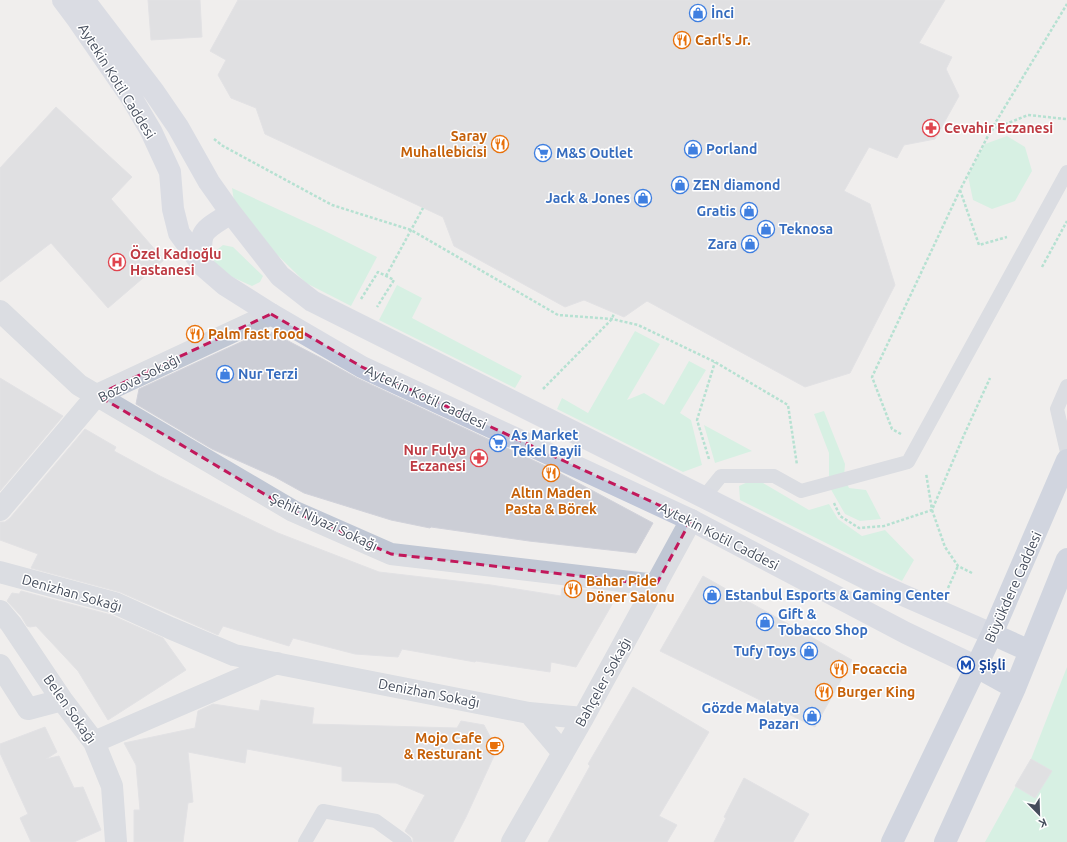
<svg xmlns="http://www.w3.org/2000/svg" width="1067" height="842" viewBox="0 0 1067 842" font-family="Ubuntu,sans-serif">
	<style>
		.green { fill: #b9f1d8 }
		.building { fill: #ccced6; stroke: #d1d2da }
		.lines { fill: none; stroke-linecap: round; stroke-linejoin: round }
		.path { stroke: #6fd0b1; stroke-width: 2.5; stroke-dasharray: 3 2; stroke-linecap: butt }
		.lane { stroke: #c0c7d4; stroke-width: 14 }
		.street { stroke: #c0c7d4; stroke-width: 22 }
		.secondary { stroke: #bfc6d8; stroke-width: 22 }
		.primary { stroke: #abb7ce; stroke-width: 22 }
		.marked { fill: none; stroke: #c2185b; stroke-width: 3; stroke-dasharray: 8 5; stroke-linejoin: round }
		.labels { text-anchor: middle; stroke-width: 3; stroke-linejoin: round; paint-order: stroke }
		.shop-label { font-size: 14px; font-weight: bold; fill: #366cbe; stroke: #fff; text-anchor: start }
		.food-label { font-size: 14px; font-weight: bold; fill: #c56008; stroke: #fff; text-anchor: start }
		.street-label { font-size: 14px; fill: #454d5c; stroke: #fff }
		.health-label { font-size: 14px; font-weight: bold; fill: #be3a42; stroke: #fff; text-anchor: start }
		.transit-label { font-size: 14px; font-weight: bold; fill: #164399; stroke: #fff; text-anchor: start }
	</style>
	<rect width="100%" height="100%" fill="#f0eeed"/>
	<path class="green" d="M1007,136L1025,147L1032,171L1015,201L992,209L973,200L968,176L985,144Z
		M232,188L321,229L377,257L351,306L306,283L258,236L235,208Z
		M223,245L233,247L263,276L260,282L252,286L223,273L215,266L213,253Z
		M397,285L422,298L412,318L522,376L515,388L379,320Z
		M635,331L660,344L627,400L644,393L664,405L689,361L706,370L680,413L691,420L702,465L683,472L557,409L562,398L588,413Z
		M824,411L845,464L844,477L849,488L866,490L881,519L860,521L845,514L829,486V453L814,414Z
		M704,425L752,451L715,463Z
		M750,481L763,483L809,510L829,504L838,519L862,536L885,530L914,560L902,581L740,500L739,486Z
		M1067,667V842H985L1031,759Z"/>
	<path class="building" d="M148,0H200L202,37L151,40Z
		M238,0H945L919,43L952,57L946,69L959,96L935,139L904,145L897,158L869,147L844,191L870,204L895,285L850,373L805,387L647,301L624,317L584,300L565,307L454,246L443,217L265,134L256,108L231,98L218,75L226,60L210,51Z
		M56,107L132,177L111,199L164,260L108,308L51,243L0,282V168Z
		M267,330L321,358L357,378L554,470L653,523L636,553L529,541L431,527L430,528L391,520L304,493L275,477L212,449L136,404L139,389Z
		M0,378L63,416L0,491Z
		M85,429L116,447L114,451L160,476L278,533L379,572L491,585L561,596L562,588L606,592L605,600L614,601L576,667L551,662L550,672L476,661L475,662L402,649L398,657L355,654L293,638L289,646L223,626L218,635L120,592L31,568L38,554L0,540V522H5L10,518Z
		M703,576L852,660L815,727L660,651Z
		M21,591L111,615L163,638L186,670L108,720L78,671L36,626L30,627L27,626L21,616L7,601L12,593L19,594Z
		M633,687L709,732L659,816L677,825L667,842H548L590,766L588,764Z
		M261,700L314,708L312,724L457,728L461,721L484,725L495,746L494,756L466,817L453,842H413V838L405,831L425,795L396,783L342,781V767L247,749L245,763L188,752L193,802L188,803L183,842H134V810H140L136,765L124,743L195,728L198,711L213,704L259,711Z
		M45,727L57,752L46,759L59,756L74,788L83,787L101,830L74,842H31L20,818L28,814L0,753V744Z
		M1031,759L1052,771L1035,798L1015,786Z
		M744,778L809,814L793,842H714L726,818L724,817Z"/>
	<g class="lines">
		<path class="path" d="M991,130L1028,115L1066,119
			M214,139L223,146L332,205L411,230L558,315L612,319L638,325L715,362L788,405L797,465
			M960,190L979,245L1007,237
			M1042,267L1067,221
			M386,276L423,208
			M361,299L378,272L394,280L377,307
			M543,389L612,319L614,313
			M901,434L892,429L872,377L960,190L991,130L1067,4
			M709,459L697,420L715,362
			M834,503L840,516L859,528L884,526L932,510L926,473
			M972,573L958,566L945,547L932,510L964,435L990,378
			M948,588L958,566"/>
		<path class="lane" d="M1067,386L1057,409L1067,452
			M704,497L721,476H774L801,491L908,462L1067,172
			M305,842L323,811L376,821L405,842"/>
		<path class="street" d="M0,311L79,385L293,511L391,554L656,585
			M0,510L97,395L271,314
			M0,572L115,603L170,628L234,655L529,713L583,718
			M0,611L11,624L62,700L94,742L112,786L116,842
			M0,665L28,709L62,700
			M529,713L563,753
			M94,742L277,663
			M512,842L583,718L691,520"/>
		<path class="secondary" d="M63,0L78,20L131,97L151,131L170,172L173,209L179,233L203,266L225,285L271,314L362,367L691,520L906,633L977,667
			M84,0L154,92L178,127L209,182L231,213L280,276L312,301L873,582L992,634
			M203,266C198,229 202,232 231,213"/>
		<path class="primary" d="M992,634L1030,651
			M977,667L1015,688
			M892,842L992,634L1067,460
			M945,842L1015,688L1067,559"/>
	</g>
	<path d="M0 0H1067V842H0ZM271,314L362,367L691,520L656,585L391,554L293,511L97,395Z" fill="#f0eeed" fill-opacity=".55" fill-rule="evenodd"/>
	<path class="marked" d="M271,314L362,367L691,520L656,585L391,554L293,511L97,395Z"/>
	<defs>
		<g id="shop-ring" transform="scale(0.9)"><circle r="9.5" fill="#fff" stroke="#3f7fe0" stroke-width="1.5"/><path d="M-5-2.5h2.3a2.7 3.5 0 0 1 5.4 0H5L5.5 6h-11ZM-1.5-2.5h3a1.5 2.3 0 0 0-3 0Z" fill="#3f7fe0"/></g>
		<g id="restaurant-ring" transform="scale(0.9)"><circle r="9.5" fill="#fff" stroke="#e8710a" stroke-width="1.5"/><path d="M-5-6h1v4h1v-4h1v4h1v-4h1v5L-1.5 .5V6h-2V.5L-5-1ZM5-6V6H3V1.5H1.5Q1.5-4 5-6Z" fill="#e8710a"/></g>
		<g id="pharmacy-ring" transform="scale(0.9)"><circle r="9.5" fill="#fff" stroke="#e0444e" stroke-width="1.5"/><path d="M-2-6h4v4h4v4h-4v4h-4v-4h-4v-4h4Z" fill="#e0444e"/></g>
		<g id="supermarket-ring" transform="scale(0.9)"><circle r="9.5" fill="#fff" stroke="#3f7fe0" stroke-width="1.5"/><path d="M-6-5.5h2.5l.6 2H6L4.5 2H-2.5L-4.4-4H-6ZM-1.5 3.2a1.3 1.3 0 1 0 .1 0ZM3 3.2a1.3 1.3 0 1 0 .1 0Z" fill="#3f7fe0"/></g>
		<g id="hospital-ring" transform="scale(0.9)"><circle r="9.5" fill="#fff" stroke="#e0444e" stroke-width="1.5"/><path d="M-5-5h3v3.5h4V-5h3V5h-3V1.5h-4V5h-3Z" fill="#e0444e"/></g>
		<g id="metro-ring" transform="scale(0.9)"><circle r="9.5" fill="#fff" stroke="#1a4fb4" stroke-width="1.5"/><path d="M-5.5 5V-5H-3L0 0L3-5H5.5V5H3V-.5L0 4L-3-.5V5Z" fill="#1a4fb4"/></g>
		<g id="cafe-ring" transform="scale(0.9)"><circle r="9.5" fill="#fff" stroke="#e8710a" stroke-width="1.5"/><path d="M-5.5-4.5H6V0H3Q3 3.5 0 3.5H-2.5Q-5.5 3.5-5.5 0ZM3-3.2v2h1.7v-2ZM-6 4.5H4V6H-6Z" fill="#e8710a"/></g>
	</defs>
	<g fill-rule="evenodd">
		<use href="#shop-ring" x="698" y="13"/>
		<use href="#restaurant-ring" x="682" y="40"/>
		<use href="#pharmacy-ring" x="931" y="128"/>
		<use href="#restaurant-ring" x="500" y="144"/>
		<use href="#shop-ring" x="693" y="149"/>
		<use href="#supermarket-ring" x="543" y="153"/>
		<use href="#shop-ring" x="680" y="185"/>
		<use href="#shop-ring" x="643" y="198"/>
		<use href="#shop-ring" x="749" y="211"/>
		<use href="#shop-ring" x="766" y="229"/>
		<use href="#shop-ring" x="750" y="244"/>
		<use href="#hospital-ring" x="117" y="262"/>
		<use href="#restaurant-ring" x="195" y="334"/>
		<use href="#shop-ring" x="225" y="374"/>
		<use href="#supermarket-ring" x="498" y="443"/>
		<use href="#pharmacy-ring" x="479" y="458"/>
		<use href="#restaurant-ring" x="551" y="473"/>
		<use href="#restaurant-ring" x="573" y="589"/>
		<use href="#shop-ring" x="712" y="595"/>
		<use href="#shop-ring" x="765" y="622"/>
		<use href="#shop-ring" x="809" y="651"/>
		<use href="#metro-ring" x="966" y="665"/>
		<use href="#restaurant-ring" x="839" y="669"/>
		<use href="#restaurant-ring" x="824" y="692"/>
		<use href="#shop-ring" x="812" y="716"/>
		<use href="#cafe-ring" x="495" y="746"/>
	</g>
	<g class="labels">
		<g class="shop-label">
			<text x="711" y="18">İnci</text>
			<text x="706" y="154">Porland</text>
			<text x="556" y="158">M&amp;S Outlet</text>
			<text x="693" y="190">ZEN diamond</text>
			<text x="630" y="203" text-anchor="end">Jack &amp; Jones</text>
			<text x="736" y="216" text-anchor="end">Gratis</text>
			<text x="779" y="234">Teknosa</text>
			<text x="737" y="249" text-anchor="end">Zara</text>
			<text x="238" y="379">Nur Terzi</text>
			<text x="511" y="440">As Market<tspan x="511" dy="16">Tekel Bayii</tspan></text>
			<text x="725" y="600">Estanbul Esports &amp; Gaming Center</text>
			<text x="778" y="619">Gift &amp;<tspan x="778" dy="16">Tobacco Shop</tspan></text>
			<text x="796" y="656" text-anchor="end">Tufy Toys</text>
			<text x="799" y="713" text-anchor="end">Gözde Malatya<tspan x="799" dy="16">Pazarı</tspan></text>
		</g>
		<g class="food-label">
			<text x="695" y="45">Carl's Jr.</text>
			<text x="487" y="141" text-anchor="end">Saray<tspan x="487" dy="16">Muhallebicisi</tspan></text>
			<text x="208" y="339">Palm fast food</text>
			<text x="551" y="498" text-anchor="middle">Altın Maden<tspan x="551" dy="16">Pasta &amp; Börek</tspan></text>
			<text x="586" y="586">Bahar Pide<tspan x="586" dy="16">Döner Salonu</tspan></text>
			<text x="852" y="674">Focaccia</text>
			<text x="837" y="697">Burger King</text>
			<text x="482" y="743" text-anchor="end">Mojo Cafe<tspan x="482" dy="16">&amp; Resturant</tspan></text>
		</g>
		<g class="street-label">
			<text transform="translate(117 81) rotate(58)" y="5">Aytekin Kotil Caddesi</text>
			<text transform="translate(139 378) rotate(-27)" y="5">Bozova Sokağı</text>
			<text transform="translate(426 397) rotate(25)" y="5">Aytekin Kotil Caddesi</text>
			<text transform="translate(324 522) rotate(25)" y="5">Şehit Niyazi Sokağı</text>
			<text transform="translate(719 536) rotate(27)" y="5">Aytekin Kotil Caddesi</text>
			<text transform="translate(1013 587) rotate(-66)" y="5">Büyükdere Caddesi</text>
			<text transform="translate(72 593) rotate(16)" y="5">Denizhan Sokağı</text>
			<text transform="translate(603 682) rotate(-61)" y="5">Bahçeler Sokağı</text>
			<text transform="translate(429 693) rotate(11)" y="5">Denizhan Sokağı</text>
			<text transform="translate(70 709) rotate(55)" y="5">Belen Sokağı</text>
		</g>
		<g class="health-label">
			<text x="944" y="133">Cevahir Eczanesi</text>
			<text x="130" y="259">Özel Kadıoğlu<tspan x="130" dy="16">Hastanesi</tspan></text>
			<text x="466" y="455" text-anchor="end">Nur Fulya<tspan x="466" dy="16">Eczanesi</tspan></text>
		</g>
		<g class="transit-label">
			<text x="979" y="670">Şişli</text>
		</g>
	</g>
	<g transform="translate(1039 814) rotate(157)" stroke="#ffffff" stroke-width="3" paint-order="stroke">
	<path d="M0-3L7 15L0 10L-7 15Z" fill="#454d5c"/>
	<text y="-6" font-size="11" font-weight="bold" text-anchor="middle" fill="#454d5c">K</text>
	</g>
</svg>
